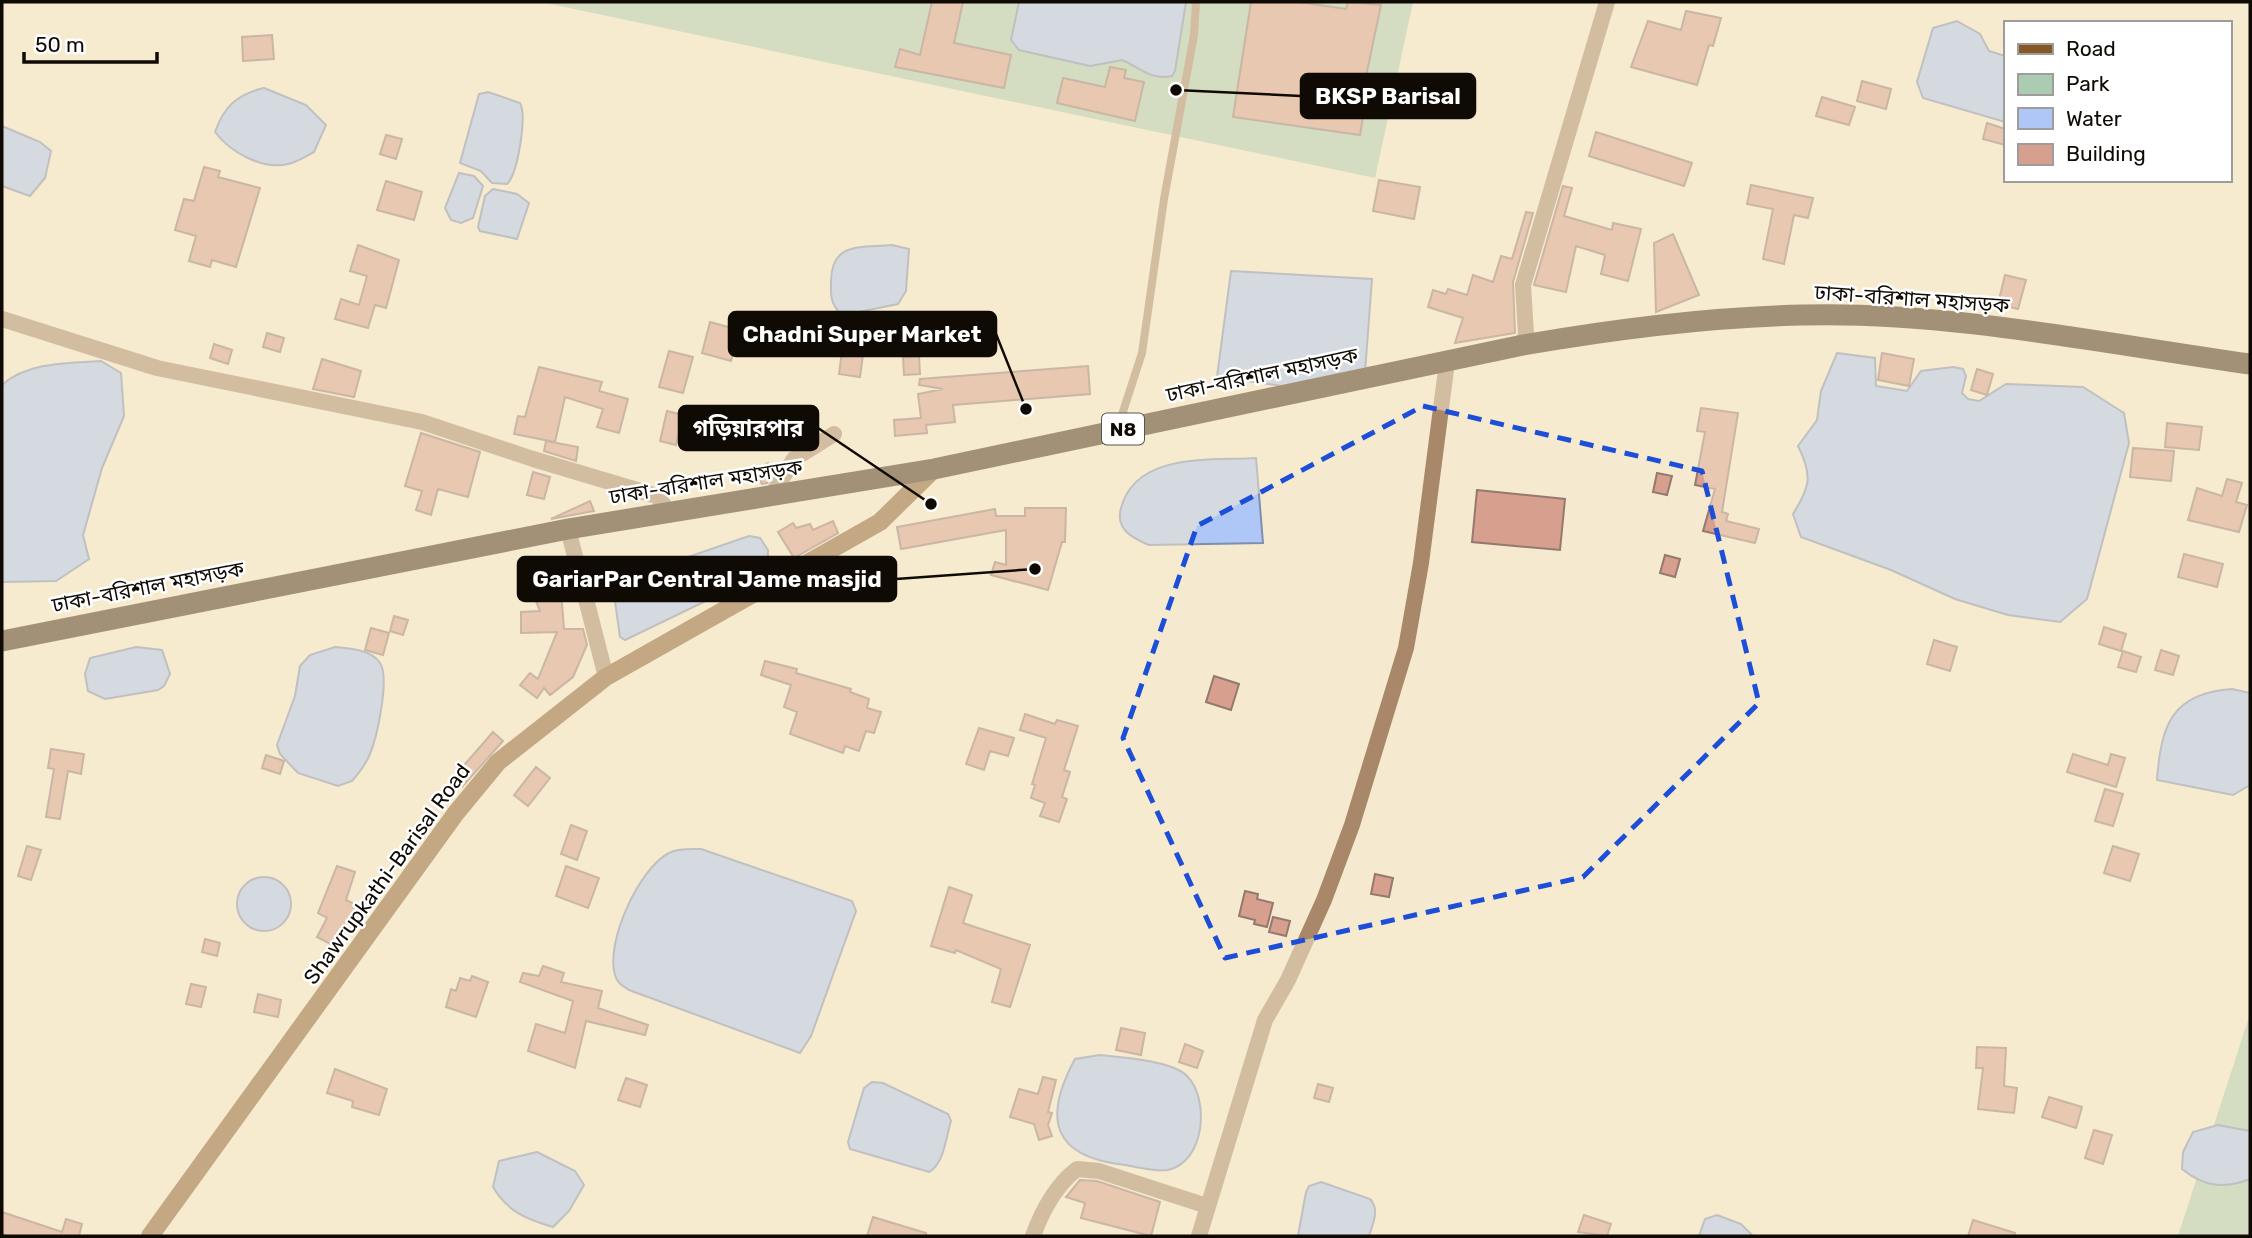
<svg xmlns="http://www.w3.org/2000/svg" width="2252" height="1238" viewBox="0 0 2252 1238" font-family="Rubik,'Noto Sans Bengali',sans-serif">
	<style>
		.green { fill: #abccb0 }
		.water { fill: #aec7f6; stroke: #7e8fad; stroke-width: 2 }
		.building { fill: #d79f8d; stroke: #957970; stroke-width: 2 }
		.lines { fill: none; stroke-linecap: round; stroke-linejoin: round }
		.lane { stroke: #a98869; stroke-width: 8 }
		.street { stroke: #a98869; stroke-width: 16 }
		.secondary { stroke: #875726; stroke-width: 18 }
		.highway { stroke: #3e260d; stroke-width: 21 }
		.marked { fill: none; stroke: #1d4ed8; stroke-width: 5; stroke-dasharray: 14 9; stroke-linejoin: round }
		.labels { text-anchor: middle; stroke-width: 5; stroke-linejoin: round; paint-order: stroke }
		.shield { fill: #fff; stroke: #57544f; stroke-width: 2 }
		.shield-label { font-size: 19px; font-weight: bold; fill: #0f0b04 }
		.street-label { font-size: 21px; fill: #0f0b04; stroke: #fff }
		.leader { fill: none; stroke: #0f0b04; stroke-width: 2.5 }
		.callout-dot { fill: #0f0b04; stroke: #fff; stroke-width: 2.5 }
		.callout { fill: #0f0b04; stroke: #0f0b04; stroke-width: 2.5 }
		.callout-label { font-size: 23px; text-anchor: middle; font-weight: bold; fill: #fff }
	</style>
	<rect width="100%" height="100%" fill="#f5eacf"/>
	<path class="green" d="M541,2H1413L1375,178Z
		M2250,1014V1236H2178Z"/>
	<path class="water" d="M1019,2H1186L1175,71L1172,76C1151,81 1139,67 1122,60L1090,66L1019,50L1011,40Z
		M1957,21L1980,34L1989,51L2005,56V122L1923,98L1917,82L1933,28Z
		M264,88L306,105L326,125L314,152C306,156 297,162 288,164C262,170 230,152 215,132C224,106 238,94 264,88Z
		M488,92L520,103C527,116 518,173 507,184L492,183L481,171L460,163L479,94Z
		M2,126L40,142L51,151L45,178L30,196L2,186Z
		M459,173L474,176L483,186L473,218L461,223L451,220L445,208Z
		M493,189L517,194L529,203L517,239L480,231L478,227L485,196Z
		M892,245L909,249L906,291L898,304L849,314L839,312C830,302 831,294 831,281C832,241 861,248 892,245Z
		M1231,271L1372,279L1365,372L1319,391L1217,377Z
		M1837,353L1875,358L1876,386L1907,391L1921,371L1953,367L1963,369L1966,376L1962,393L1968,399L1979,401L2006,384L2083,387L2124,413L2129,443L2087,599L2060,622L2008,615L1955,599L1891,570L1801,537L1793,514C1810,487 1813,476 1798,446L1817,420L1821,391Z
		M101,361L121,373L124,416L102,468L83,535L89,559L56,581L2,582V385C27,362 69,363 101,361Z
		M1256,458L1263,543L1149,545C1132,538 1115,529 1121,508C1136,452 1210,461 1256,458Z
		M749,536L760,538L768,550V571L625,640L620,637L613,587L615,582Z
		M136,647L162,650L170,674L164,686L158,690L105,699L88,691L85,674L90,658Z
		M335,647C349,648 372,650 380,663C390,678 377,737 370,754C366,764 359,773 352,781L338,786L298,773L280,754L277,745L295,696L300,666L310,655Z
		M2232,689L2250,693V785L2233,795L2157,780C2161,725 2172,693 2232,689Z
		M701,849L852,901L856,911L811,1036L800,1053L629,990C623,986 617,983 615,975C605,943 639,868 669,853C677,848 691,849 701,849Z
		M237 904a27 27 0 1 1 54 0a27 27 0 1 1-54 0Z
		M1100,1055C1120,1057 1173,1061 1187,1076C1210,1099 1205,1162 1168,1170C1156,1172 1137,1167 1125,1165C1053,1157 1042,1120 1075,1059Z
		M872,1082L883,1083L948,1114L951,1121C946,1137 944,1164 929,1172L850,1149L848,1142L864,1088Z
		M2218,1125L2250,1131V1179C2224,1189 2204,1187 2182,1169L2183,1152L2193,1132Z
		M537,1152L575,1171L584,1185L569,1211L553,1227C526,1219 508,1212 493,1187L499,1161Z
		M1321,1182L1370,1199C1380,1210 1373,1223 1369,1236H1298L1306,1192L1309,1186Z
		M1717,1215L1741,1224L1753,1236H1699L1705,1219Z"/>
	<path class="building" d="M932,2H963L954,43L1011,55L1004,88L895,67L900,49L920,55Z
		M1251,2H1298L1346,9L1348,2L1381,5L1364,86L1368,87L1360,135L1233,117Z
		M1686,11L1721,18L1713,46L1709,45L1697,85L1631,67L1648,21L1681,30Z
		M272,35L274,59L243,61L242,37Z
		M1110,67L1126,70L1124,78L1144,82L1135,121L1057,103L1063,78L1105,87Z
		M1862,81L1891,89L1886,109L1857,101Z
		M1822,97L1855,107L1849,125L1816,116Z
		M1987,123L2005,129V145L1983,139Z
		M1596,132L1692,163L1684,186L1589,156Z
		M386,135L402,139L396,159L380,154Z
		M204,167L220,171L218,177L260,188L236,267L212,260L210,267L189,261L196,236L175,230L184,199L194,201Z
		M1379,180L1420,187L1414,219L1373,211Z
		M386,181L422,192L414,220L377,210Z
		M1751,185L1813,198L1808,218L1794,215L1784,264L1763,259L1773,209L1747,204Z
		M1563,186L1572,188L1564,216L1612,230L1613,223L1641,229L1628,281L1601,274L1605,255L1576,246L1566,292L1534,285Z
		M1526,212L1533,213L1513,282L1515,333L1455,343L1463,318L1428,307L1433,290L1446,294L1448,289L1467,295L1473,275L1493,282L1501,256L1512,259Z
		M1673,234L1699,295L1656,312L1654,243Z
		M358,245L399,260L386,308L375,305L368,328L335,319L341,299L359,305L367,276L350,271Z
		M2005,275L2026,280L2018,309L1998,304Z
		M710,322L739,330L731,361L702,353Z
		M267,333L284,338L280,352L263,347Z
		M214,344L232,350L228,364L210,358Z
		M843,344L864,347L860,377L839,374Z
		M669,351L693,357L683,393L659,387Z
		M1882,353L1914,359L1909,386L1878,380Z
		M919,356L920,374L904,375L903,357Z
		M322,359L361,371L354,397L313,389Z
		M1088,366L1090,394L953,405L955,422L926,425L927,433L895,436L894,420L921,418L918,394L943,389L919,385L920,379Z
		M539,367L602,382L599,391L628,399L619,433L597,427L603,409L565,397L555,442L514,434L518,416L525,417Z
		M1977,369L1993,374L1987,395L1971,390Z
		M1701,408L1738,413L1722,512L1728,514L1726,521L1759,529L1755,543L1703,531L1715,489L1695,485L1705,432L1697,431Z
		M667,411L683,415L676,445L660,441Z
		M2167,423L2202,427L2199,450L2165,447Z
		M421,433L480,452L468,497L438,489L431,515L416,510L422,491L405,486Z
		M546,441L578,447L576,461L544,451Z
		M2133,448L2174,451L2171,481L2130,477Z
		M768,463L774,472L767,483L762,484L755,471Z
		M533,472L550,477L544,499L527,495Z
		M1657,473L1672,476L1667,495L1653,492Z
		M2227,479L2242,483L2236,502L2247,505L2239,532L2188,520L2197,488L2222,496Z
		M1477,490L1565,499L1560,550L1472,542Z
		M590,501L594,511L551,519Z
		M1025,508H1066L1065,542H1062L1048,590L991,575L995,562L1006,565V530L901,549L897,527L995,509L996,516H1025Z
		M833,521L838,533L794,558L778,532L793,523L796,528L810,524L813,530Z
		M2184,554L2223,564L2217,587L2178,577Z
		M1665,555L1680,559L1675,577L1660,573Z
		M554,585L562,603L564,629H583L587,645L573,677L550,695L544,688L537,698L520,685L530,673L538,679L557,632L521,633V612L540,611L533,594Z
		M394,616L408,620L403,635L390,631Z
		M2104,627L2126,634L2121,651L2099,644Z
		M371,628L389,633L383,655L365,650Z
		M1934,640L1957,647L1950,671L1927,664Z
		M2161,650L2179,656L2173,675L2155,670Z
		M2123,651L2141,657L2136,672L2118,667Z
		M765,661L797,669L796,673L851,689L850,692L869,699L867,708L881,712L874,733L866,731L859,751L845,746L843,753L790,734L797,712L784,707L791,685L761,675Z
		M1214,676L1239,684L1231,710L1206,702Z
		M1025,714L1055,724L1057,720L1078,726L1064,770L1070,772L1062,797L1067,799L1059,822L1040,816L1045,803L1031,798L1035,785L1032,784L1046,738L1020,730Z
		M979,728L1014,738L1008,756L990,751L984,770L966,764Z
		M493,732L503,741L462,787L452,779Z
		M51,749L84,754L81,774L68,771L60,819L46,817L54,769L48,768Z
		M2073,754L2108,765L2111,754L2125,758L2116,787L2067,772Z
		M266,755L284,761L280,774L262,768Z
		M536,767L550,778L528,806L514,795Z
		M2105,789L2123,794L2113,826L2095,821Z
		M571,825L587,831L577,860L561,854Z
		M27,846L41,850L31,880L18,876Z
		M2113,846L2139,854L2130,881L2104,873Z
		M337,866L355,872L346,900L364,909L352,932L344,927L334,946L317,937L327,918L318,913Z
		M566,866L599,878L588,908L556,896Z
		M1375,874L1393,878L1389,897L1371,894Z
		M949,887L972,895L963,923L1030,945L1010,1007L992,1002L1001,969L956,950L955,953L931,946Z
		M1245,891L1258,894L1257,899L1273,903L1267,927L1254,924L1255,920L1239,916Z
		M1273,917L1290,921L1286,936L1269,932Z
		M205,939L220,943L217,956L202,952Z
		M543,966L564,973L561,982L602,991L598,1008L648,1025L645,1035L586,1021L575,1068L528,1051L536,1024L565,1033L573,1001L520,982L523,973L539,976Z
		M472,976L488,982L476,1017L446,1007L451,989L456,991L460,978L470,981Z
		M191,984L206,987L201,1007L186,1004Z
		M258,994L281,1000L278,1017L254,1012Z
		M1121,1028L1145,1033L1141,1055L1116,1050Z
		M1185,1044L1203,1051L1197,1068L1179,1062Z
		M1977,1047L2006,1048L2004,1086L2017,1088L2014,1113L1978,1109L1983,1068H1976Z
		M335,1069L387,1089L379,1115L352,1107L353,1101L327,1093Z
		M1043,1077L1056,1080L1048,1112L1052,1113L1048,1125L1052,1136L1039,1140L1034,1124L1010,1117L1019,1089L1038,1094Z
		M626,1078L647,1085L640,1107L618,1100Z
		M1318,1084L1333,1088L1329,1102L1314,1098Z
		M2049,1097L2082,1107L2076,1128L2042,1117Z
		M2094,1130L2112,1135L2103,1164L2085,1158Z
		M1080,1180L1097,1181L1160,1202L1151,1236L1081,1218L1085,1203L1066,1197Z
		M2,1212L62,1232L66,1219L82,1224L79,1236H9L2,1234Z
		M1584,1215L1611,1224L1607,1236L1578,1232Z
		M873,1217L926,1233V1236H867Z
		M1973,1220L2015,1233L2014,1236H1968Z"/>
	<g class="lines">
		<path class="lane" d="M1118,427L1142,353L1164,199L1194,35L1196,2"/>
		<path class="street" d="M2,319L157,368L422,422L533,459L657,496L670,513
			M1523,345L1526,334L1523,285L1607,2
			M771,496L794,459L834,434
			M568,529L606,677
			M1033,1236C1042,1211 1055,1186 1077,1169L1099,1171L1207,1206
			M1199,1236L1265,1020L1288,980L1324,900L1352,825L1406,648L1421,563L1447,362"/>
		<path class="secondary" d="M150,1236L456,813L498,762L606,677L880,522L934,469"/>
		<path class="highway" d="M2,641L568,529L934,469L1523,345C1615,329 1709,317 1803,315C1948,311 2106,344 2250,364"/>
	</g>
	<path d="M0 0H2252V1238H0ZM1423,406L1702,471L1759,703L1583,877L1225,958L1123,738L1197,526Z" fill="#f5eacf" fill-opacity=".55" fill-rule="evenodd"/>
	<path class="marked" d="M1423,406L1702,471L1759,703L1583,877L1225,958L1123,738L1197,526Z"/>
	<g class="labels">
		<rect class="shield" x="1102" y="413.5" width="42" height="31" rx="5"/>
		<g class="shield-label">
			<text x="1123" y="436">N8</text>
		</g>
		<g class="street-label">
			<text transform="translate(1912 299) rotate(4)" y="7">ঢাকা-বরিশাল মহাসড়ক</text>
			<text transform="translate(1262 375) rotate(-12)" y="7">ঢাকা-বরিশাল মহাসড়ক</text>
			<text transform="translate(706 482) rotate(-9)" y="7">ঢাকা-বরিশাল মহাসড়ক</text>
			<text transform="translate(148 587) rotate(-11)" y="7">ঢাকা-বরিশাল মহাসড়ক</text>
			<text transform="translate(387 874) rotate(-54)" y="7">Shawrupkathi-Barisal Road</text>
		</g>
	</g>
	<path class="leader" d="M1176 90L1301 96M1026 409L996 334M931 504L818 428M1035 569L896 579"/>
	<g class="callout-dot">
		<circle cx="1176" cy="90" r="7"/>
		<circle cx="1026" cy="409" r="7"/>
		<circle cx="931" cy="504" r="7"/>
		<circle cx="1035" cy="569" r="7"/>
	</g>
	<g class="callout">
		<rect x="1301" y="74" width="174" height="44" rx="7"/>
		<rect x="729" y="312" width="267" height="44" rx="7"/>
		<rect x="679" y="406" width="139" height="44" rx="7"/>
		<rect x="518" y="557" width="378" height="44" rx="7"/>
	</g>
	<g class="callout-label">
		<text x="1388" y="104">BKSP Barisal</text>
		<text x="862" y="342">Chadni Super Market</text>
		<text x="748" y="436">গড়িয়ারপার</text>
		<text x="707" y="587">GariarPar Central Jame masjid</text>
	</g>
	<rect width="2252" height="1238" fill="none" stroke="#0f0b04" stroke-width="7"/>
	<rect x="2004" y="21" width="228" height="161" fill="#ffffff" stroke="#9f9d9b" stroke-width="2"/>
	<rect x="2018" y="44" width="35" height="10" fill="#875726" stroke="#9f9d9b" stroke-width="2"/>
	<text x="2066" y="56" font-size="21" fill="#0f0b04">Road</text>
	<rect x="2018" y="74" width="35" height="21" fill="#abccb0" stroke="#9f9d9b" stroke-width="2"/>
	<text x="2066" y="91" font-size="21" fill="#0f0b04">Park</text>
	<rect x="2018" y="108" width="35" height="21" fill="#aec7f6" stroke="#9f9d9b" stroke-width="2"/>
	<text x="2066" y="126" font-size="21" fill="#0f0b04">Water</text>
	<rect x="2018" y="144" width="35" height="21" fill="#d79f8d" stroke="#9f9d9b" stroke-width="2"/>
	<text x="2066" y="161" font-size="21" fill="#0f0b04">Building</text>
	<path d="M24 52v10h133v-10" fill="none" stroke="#0f0b04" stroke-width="3.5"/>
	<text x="35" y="52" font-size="21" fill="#0f0b04" stroke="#ffffff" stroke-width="5" paint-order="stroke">50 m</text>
</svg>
